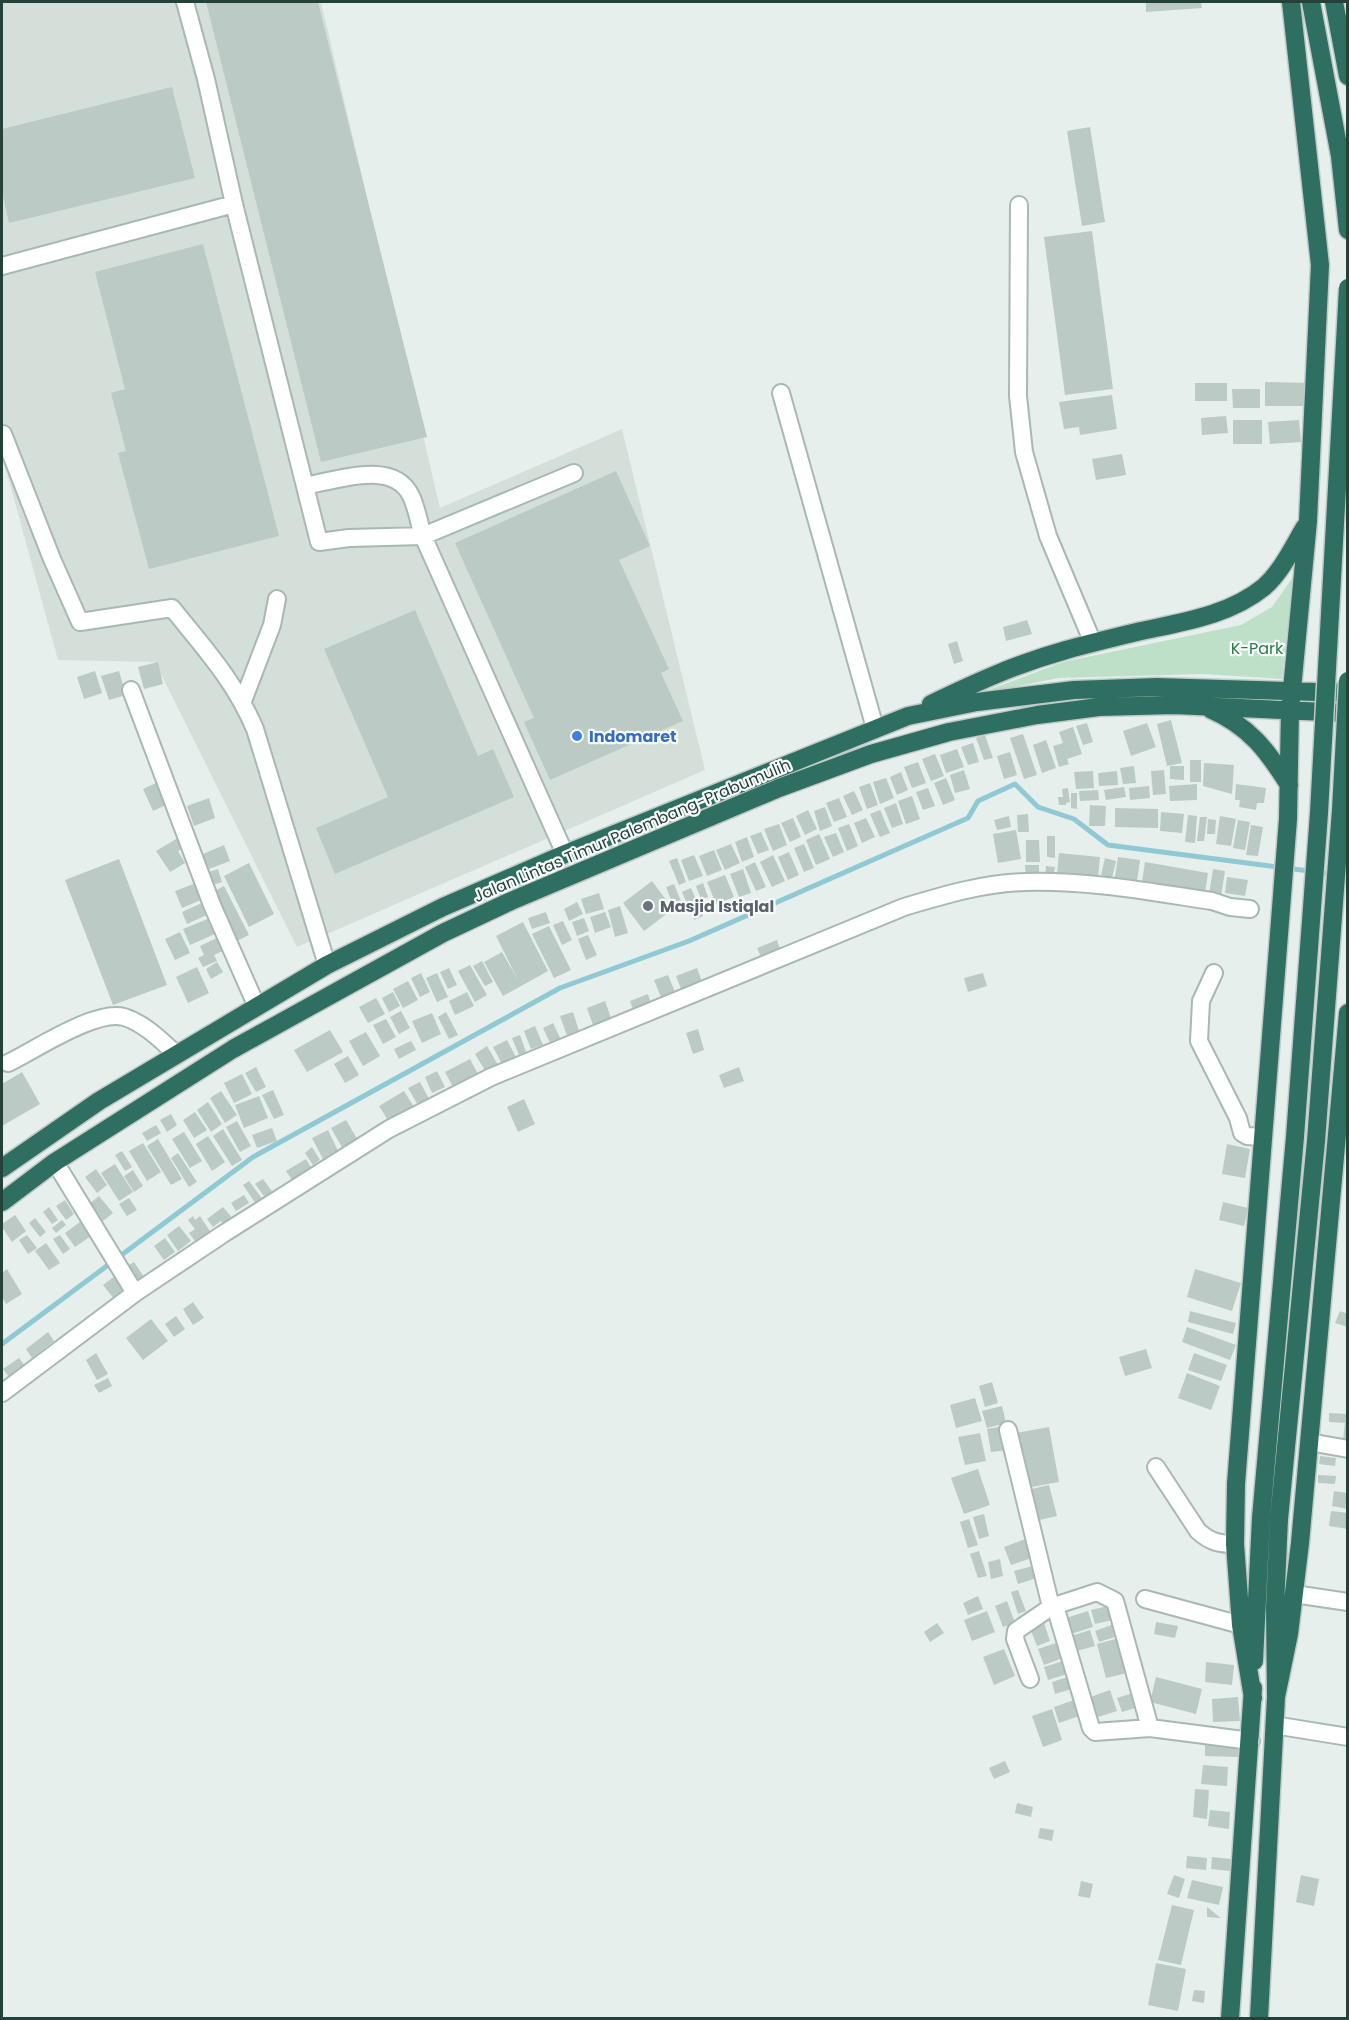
<svg xmlns="http://www.w3.org/2000/svg" width="1349" height="2020" viewBox="0 0 1349 2020" font-family="Poppins,sans-serif">
	<style>
		.built { fill: #d4dfda }
		.green { fill: #bfe0c8 }
		.lines { fill: none; stroke-linecap: round; stroke-linejoin: round }
		.stream { stroke: #8ec9d4; stroke-width: 5 }
		.building { fill: #bbcac4 }
		.minor-casing { stroke: #a8b8b2; stroke-width: 20 }
		.highway-casing { stroke: #c2cac8; stroke-width: 21 }
		.minor { stroke: #fff; stroke-width: 16 }
		.highway { stroke: #2f6f62; stroke-width: 18 }
		.highway-bridge-casing { stroke: #c2cac8; stroke-width: 21; stroke-linecap: butt }
		.highway-bridge { stroke: #2f6f62; stroke-width: 18 }
		.shop-dot { fill: #3f7fe0; stroke: #f7fbf9; stroke-width: 2 }
		.worship-dot { fill: #6b7280; stroke: #f7fbf9; stroke-width: 2 }
		.labels { text-anchor: middle; stroke-width: 4.5; stroke-linejoin: round; paint-order: stroke }
		.park-label { font-size: 16px; fill: #2d7a4b; stroke: #f7fbf9 }
		.shop-label { font-size: 16px; font-weight: bold; fill: #366cbe; stroke: #f7fbf9; text-anchor: start }
		.street-label { font-size: 16px; fill: #24423a; stroke: #f7fbf9 }
		.worship-label { font-size: 16px; font-weight: bold; fill: #5b616d; stroke: #f7fbf9; text-anchor: start }
	</style>
	<rect width="100%" height="100%" fill="#e6efeb"/>
	<path class="built" d="M2,2H321L440,508L622,429L705,770L297,947L155,662L58,660L2,455Z"/>
	<path class="green" d="M1293,577L1282,679L1203,674L1058,678L978,694L1063,662L1241,625L1272,607Z"/>
	<g class="lines">
		<path class="stream" d="M2,1344L253,1157L560,988L689,941L968,818L978,801L1015,784L1038,807L1074,819L1108,845L1348,876"/>
	</g>
	<path class="building" d="M206,2H318L427,437L321,462Z
		M1146,2H1201L1202,8L1146,12Z
		M172,87L195,178L9,223L2,191V129Z
		M1090,127L1105,222L1082,226L1067,131Z
		M1092,231L1113,389L1065,395L1044,237Z
		M203,244L279,536L149,569L118,453L126,451L111,393L125,389L95,272Z
		M1265,382L1310,383V406H1265Z
		M1195,383H1227V401H1195Z
		M1232,389H1260V408H1233Z
		M1112,395L1117,429L1080,435L1079,427L1064,429L1059,402Z
		M1226,416L1228,433L1202,435L1201,418Z
		M1233,420H1262V444H1233Z
		M1299,420L1301,442L1270,444L1268,422Z
		M1122,454L1126,475L1096,480L1092,459Z
		M616,471L650,546L619,560L669,669L661,673L683,721L550,780L524,722L534,718L455,543Z
		M415,610L478,756L493,749L514,797L335,874L316,828L388,797L324,649Z
		M1027,620L1032,634L1006,641L1003,627Z
		M957,641L963,661L954,664L948,644Z
		M158,662L163,684L144,689L138,667Z
		M95,671L102,693L84,699L77,677Z
		M119,671L126,695L109,700L101,676Z
		M1171,720L1182,763L1167,766L1157,724Z
		M1087,723L1093,742L1083,745L1076,726Z
		M1147,723L1156,747L1131,756L1123,731Z
		M1073,727L1082,754L1067,759L1069,764L1059,767L1053,746L1063,743L1059,732Z
		M1023,734L1037,775L1024,779L1010,738Z
		M985,735L993,758L984,760L976,738Z
		M1046,740L1056,768L1042,773L1033,745Z
		M973,743L979,762L968,765L961,747Z
		M957,749L964,767L946,773L940,755Z
		M1010,752L1017,775L1004,779L997,756Z
		M935,754L944,776L931,781L922,759Z
		M1190,760H1201V782H1190Z
		M918,762L926,783L912,788L904,767Z
		M1204,763L1234,765L1232,794L1203,786Z
		M1134,766L1136,783L1123,784L1120,768Z
		M1170,766H1184V780L1170,779Z
		M964,770L970,789L955,793L950,775Z
		M1164,770L1166,794L1153,795L1151,771Z
		M1093,771L1094,788L1076,789L1074,772Z
		M1117,771L1118,785L1099,786L1098,773Z
		M901,772L908,790L897,795L890,777Z
		M886,778L894,798L880,804L873,782Z
		M946,778L955,800L943,805L934,783Z
		M156,783L166,805L153,811L143,789Z
		M870,783L878,805L867,809L859,787Z
		M1197,784V800L1170,801L1169,786Z
		M1236,784L1266,788L1264,803H1257L1256,810L1239,807L1240,800H1235Z
		M1149,786L1150,798L1130,800L1129,788Z
		M1124,787L1126,797L1106,800L1104,790Z
		M928,788L935,806L923,810L916,792Z
		M1068,788L1070,802L1066,803V805H1059L1058,797H1063L1062,789Z
		M1098,790L1099,800L1080,801L1079,791Z
		M854,791L863,810L852,815L843,796Z
		M1071,793H1077V809L1071,808Z
		M912,796L920,819L906,824L898,801Z
		M209,798L215,818L194,826L187,806Z
		M839,798L847,817L834,822L826,803Z
		M896,803L903,824L892,828L884,808Z
		M1090,805L1106,806L1105,826H1089Z
		M825,807L832,826L820,831L814,811Z
		M1115,808L1158,809V828L1115,827Z
		M808,810L817,829L805,835L796,816Z
		M880,810L890,833L880,837L870,814Z
		M1161,812L1184,814L1182,833L1160,831Z
		M1028,814L1029,832H1018L1017,815Z
		M1188,815L1197,816L1195,843L1185,842Z
		M1009,816L1011,827L997,830L994,820Z
		M1220,816L1236,819L1231,846L1216,844Z
		M1200,817H1207L1204,841H1197Z
		M793,818L801,837L790,842L781,823Z
		M866,818L875,837L862,843L854,823Z
		M1208,819L1216,820L1215,834H1207Z
		M1238,820L1250,822L1245,850L1233,848Z
		M779,824L787,845L773,851L764,829Z
		M849,824L858,846L847,851L838,828Z
		M1251,825L1263,827L1258,856L1246,855Z
		M1016,830L1021,859L998,863L993,834Z
		M761,832L769,850L758,854L750,836Z
		M836,833L844,852L833,857L824,837Z
		M819,834L830,859L816,865L806,840Z
		M1047,836H1055V858L1047,857Z
		M747,837L754,857L742,862L735,842Z
		M178,838L184,848L178,851L185,863L170,872L156,851Z
		M1026,840H1039L1040,862H1026Z
		M731,844L740,863L725,870L716,850Z
		M804,844L814,868L804,872L794,848Z
		M224,845L230,861L209,869L203,854Z
		M714,850L722,870L707,876L699,856Z
		M789,852L799,875L788,880L778,857Z
		M1059,853L1100,857L1098,878L1057,874Z
		M694,855L703,876L689,881L681,860Z
		M773,855L785,881L772,887L760,862Z
		M1118,857L1140,860L1137,881L1115,877Z
		M677,858L686,882L679,885L669,861Z
		M1105,858L1116,861L1112,878L1101,875Z
		M119,859L167,985L113,1005L65,880Z
		M755,862L766,887L756,891L745,867Z
		M1145,862L1208,873L1205,893L1142,882Z
		M249,863L274,914L249,927L224,876Z
		M1025,865H1039V875L1026,876Z
		M1046,866L1055,867L1053,879L1045,878Z
		M218,869L222,882L213,885L209,872Z
		M743,869L751,893L739,897L730,874Z
		M1213,869L1225,871L1221,896L1209,894Z
		M725,875L734,897L716,904L707,882Z
		M1227,877L1248,880L1245,896L1225,893Z
		M652,881L673,909L644,931L623,903Z
		M196,883L203,899L182,908L175,891Z
		M703,883L708,897L701,899L696,886Z
		M674,884L682,904L674,907L666,887Z
		M224,886L249,935L235,942L211,893Z
		M691,888L703,916L694,920L682,892Z
		M599,893L604,909L586,914L581,899Z
		M204,902L209,914L187,924L182,912Z
		M577,902L583,914L569,921L564,909Z
		M620,906L628,933L615,937L608,910Z
		M546,912L550,923L532,929L528,918Z
		M605,912L611,927L595,933L590,917Z
		M210,918L217,933L190,945L183,929Z
		M584,918L589,931L577,936L572,922Z
		M563,921L572,940L562,945L553,925Z
		M523,922L548,971L503,996L484,962L502,952L518,980L496,936Z
		M549,926L571,970L554,978L532,934Z
		M180,932L190,953L175,960L165,939Z
		M588,935L597,955L586,960L578,939Z
		M219,937L225,950L214,955L217,961L203,967L198,958L204,955L200,946Z
		M777,940L781,952L762,959L757,948Z
		M482,961L493,982L485,986L473,966Z
		M217,962L223,972L211,979L206,969Z
		M470,965L487,995L475,1002L458,971Z
		M197,967L209,993L188,1003L176,977Z
		M449,968L457,985L448,989L440,972Z
		M697,968L702,982L681,989L676,976Z
		M421,973L430,992L420,997L411,978Z
		M437,973L448,997L437,1002L426,978Z
		M983,973L987,986L968,992L964,978Z
		M668,975L675,992L661,997L654,980Z
		M408,981L418,1000L403,1008L393,989Z
		M393,992L400,1006L389,1012L382,998Z
		M467,992L474,1006L455,1015L449,1001Z
		M648,994L652,1007L634,1013L630,1001Z
		M376,998L385,1014L368,1023L359,1007Z
		M605,1001L611,1018L593,1025L587,1008Z
		M401,1011L410,1028L399,1034L390,1017Z
		M446,1012L458,1035L449,1039L438,1017Z
		M573,1012L580,1034L568,1038L560,1016Z
		M432,1013L441,1034L422,1043L412,1021Z
		M386,1019L396,1037L383,1044L373,1025Z
		M553,1023L561,1040L551,1045L543,1028Z
		M535,1026L543,1045L531,1049L524,1031Z
		M698,1029L704,1050L693,1054L686,1033Z
		M330,1030L343,1052L307,1072L294,1050Z
		M366,1032L380,1056L363,1066L349,1041Z
		M520,1035L526,1052L519,1055L512,1038Z
		M507,1040L517,1059L503,1066L493,1047Z
		M411,1041L416,1050L399,1059L394,1049Z
		M487,1046L498,1065L486,1072L475,1054Z
		M348,1056L359,1075L345,1083L334,1064Z
		M470,1059L479,1076L454,1089L445,1072Z
		M256,1067L266,1087L256,1092L245,1073Z
		M739,1067L744,1081L724,1088L719,1075Z
		M437,1071L445,1087L432,1093L425,1077Z
		M22,1072L40,1104L2,1126V1084Z
		M242,1074L252,1094L234,1103L224,1083Z
		M420,1082L430,1101L419,1107L408,1088Z
		M273,1090L284,1115L274,1119L262,1095Z
		M221,1091L237,1115L225,1123L210,1098Z
		M404,1091L414,1107L389,1122L379,1106Z
		M259,1096L268,1118L244,1128L235,1105Z
		M524,1099L535,1124L518,1132L507,1107Z
		M208,1102L222,1124L211,1132L197,1110Z
		M195,1112L207,1130L194,1138L183,1120Z
		M171,1114L177,1125L167,1132L160,1120Z
		M346,1120L359,1142L344,1151L331,1128Z
		M237,1121L251,1146L240,1152L226,1127Z
		M156,1125L161,1133L147,1141L142,1133Z
		M272,1128L277,1141L257,1148L252,1135Z
		M223,1129L242,1160L232,1166L213,1136Z
		M328,1130L338,1151L323,1159L312,1138Z
		M184,1132L202,1161L190,1168L172,1139Z
		M208,1136L225,1162L212,1171L196,1144Z
		M158,1139L182,1179L171,1185L147,1146Z
		M143,1143L161,1172L147,1181L129,1151Z
		M1227,1144L1250,1149L1245,1178L1222,1174Z
		M312,1147L320,1160L313,1165L305,1153Z
		M122,1151L132,1167L125,1171L115,1155Z
		M178,1153L197,1182L189,1187L171,1158Z
		M306,1159L313,1171L294,1183L286,1171Z
		M115,1164L133,1192L119,1201L101,1173Z
		M96,1169L107,1185L97,1193L85,1177Z
		M133,1170L143,1186L134,1192L124,1176Z
		M263,1179L274,1194L267,1200L255,1184Z
		M249,1181L263,1200L256,1204L243,1185Z
		M244,1195L249,1203L236,1211L231,1203Z
		M99,1196L113,1213L103,1221L89,1204Z
		M129,1198L137,1210L127,1216L119,1204Z
		M65,1200L74,1214L66,1220L56,1206Z
		M1223,1202L1248,1208L1244,1226L1219,1220Z
		M49,1207L58,1220L52,1224L43,1212Z
		M223,1207L234,1220L225,1226L221,1221L213,1227L207,1219Z
		M15,1215L26,1231L12,1242L2,1227V1224Z
		M193,1216L195,1220L200,1216L213,1236L199,1246L189,1233L195,1229L188,1220Z
		M35,1218L46,1232L40,1237L29,1223Z
		M62,1220L66,1225L56,1233L52,1228Z
		M80,1222L91,1236L75,1247L65,1233Z
		M179,1226L191,1241L178,1251L167,1235Z
		M27,1235L37,1248L28,1254L19,1240Z
		M60,1235L70,1249L63,1254L53,1239Z
		M165,1238L175,1252L164,1260L154,1246Z
		M46,1243L60,1263L49,1270L35,1251Z
		M134,1262L144,1277L133,1283L124,1268Z
		M7,1269L22,1294L6,1304L2,1297V1273Z
		M1195,1269L1241,1283L1232,1311L1187,1297Z
		M115,1276L127,1291L115,1300L103,1285Z
		M193,1302L204,1318L193,1325L183,1309Z
		M1190,1311L1236,1323L1233,1334L1188,1322Z
		M1340,1311L1348,1314V1327L1335,1323Z
		M176,1316L185,1329L174,1337L165,1324Z
		M151,1319L168,1341L143,1360L126,1338Z
		M1187,1327L1236,1345L1230,1360L1182,1342Z
		M48,1332L54,1341L32,1358L26,1349Z
		M1146,1349L1152,1368L1125,1376L1119,1357Z
		M96,1353L108,1374L97,1380L86,1360Z
		M1194,1353L1227,1365L1221,1381L1188,1370Z
		M19,1358L25,1366L10,1378L3,1369Z
		M1187,1373L1220,1386L1211,1410L1178,1398Z
		M108,1378L112,1386L99,1393L94,1385Z
		M992,1382L998,1403L985,1407L979,1386Z
		M975,1398L982,1421L956,1428L950,1405Z
		M1002,1406L1006,1423L987,1428L982,1411Z
		M1329,1413L1348,1414V1423L1329,1422Z
		M1345,1423L1348,1424V1441L1343,1440Z
		M1005,1426L1008,1450L991,1452L987,1429Z
		M1049,1427L1059,1482L1026,1488L1016,1433Z
		M980,1433L986,1461L965,1465L958,1437Z
		M1320,1456L1336,1458L1335,1466L1319,1464Z
		M978,1469L990,1505L964,1514L951,1478Z
		M1318,1475L1336,1476L1335,1484L1318,1483Z
		M1049,1485L1057,1516L1035,1521L1027,1490Z
		M1334,1491L1348,1493V1509L1332,1506Z
		M1331,1511L1348,1513V1529L1329,1526Z
		M984,1514L989,1536L979,1539L973,1517Z
		M969,1519L978,1545L968,1548L960,1522Z
		M1028,1538L1035,1557L1011,1565L1004,1547Z
		M979,1551L987,1576L978,1578L970,1554Z
		M1000,1559L1003,1576L991,1579L988,1562Z
		M1036,1565L1040,1577L1018,1584L1014,1571Z
		M1018,1590L1026,1611L1018,1614L1011,1592Z
		M978,1596L983,1609L968,1615L963,1603Z
		M1007,1601L1015,1623L1003,1627L995,1606Z
		M1113,1605L1117,1619L1095,1624L1091,1610Z
		M987,1611L995,1632L972,1641L964,1620Z
		M1088,1611L1093,1627L1071,1634L1066,1618Z
		M1156,1622L1178,1626L1175,1638L1154,1634Z
		M937,1623L944,1633L930,1642L924,1632Z
		M1044,1623L1050,1641L1037,1646L1030,1628Z
		M1114,1624L1118,1636L1099,1642L1095,1631Z
		M1090,1630L1095,1646L1073,1652L1068,1637Z
		M1119,1638L1127,1673L1106,1678L1097,1644Z
		M1062,1641L1068,1656L1044,1665L1038,1649Z
		M1004,1649L1015,1676L994,1685L983,1657Z
		M1066,1660L1070,1673L1048,1680L1044,1667Z
		M1206,1662L1234,1665L1232,1685L1205,1682Z
		M1071,1676L1075,1688L1055,1694L1052,1682Z
		M1156,1677L1202,1689L1196,1714L1150,1702Z
		M1110,1690L1117,1711L1092,1719L1085,1699Z
		M1133,1693L1138,1707L1122,1712L1117,1698Z
		M1238,1697L1240,1721L1213,1722L1212,1699Z
		M1077,1699L1082,1715L1059,1723L1054,1707Z
		M1052,1709L1062,1740L1043,1747L1032,1716Z
		M1205,1742L1238,1744V1757L1205,1756Z
		M1005,1761L1010,1772L994,1779L989,1768Z
		M1203,1765L1228,1767L1227,1786L1201,1784Z
		M1195,1789L1209,1790L1207,1819L1193,1817Z
		M1017,1803L1033,1807L1031,1817L1015,1813Z
		M1210,1810L1230,1812L1229,1829L1208,1826Z
		M1040,1828L1054,1830L1052,1841L1038,1838Z
		M1187,1856L1207,1858L1206,1870L1186,1868Z
		M1212,1857L1231,1859L1230,1871L1211,1869Z
		M1174,1875L1185,1879L1179,1898L1167,1894Z
		M1301,1875L1319,1879L1314,1906L1296,1902Z
		M1192,1880L1223,1887L1219,1905L1187,1898Z
		M1081,1881L1093,1884L1090,1898L1078,1896Z
		M1172,1905L1194,1910L1181,1965L1158,1960Z
		M1207,1907L1221,1918L1207,1917Z
		M1156,1963L1186,1969L1178,2011L1148,2005Z
		M1194,1990L1205,1991L1204,2003L1192,2001Z"/>
	<g class="lines">
		<g class="minor-casing">
			<path id="minor" d="M185,2L206,79L234,204L319,542L349,538L423,536L565,854
				M1019,205L1018,396L1024,452L1048,536L1093,643
				M2,266L234,204
				M781,393L875,728
				M2,435L3,434L52,559L80,622L172,608C205,649 234,680 255,729L327,965
				M305,486C337,480 394,459 411,496C417,508 419,523 423,536L574,473
				M131,690L212,905L257,1007
				M243,701L272,625L277,599
				M1214,973L1201,1001L1199,1041L1238,1118L1242,1133L1247,1136L1263,1137
				M8,1063C35,1050 96,1009 124,1017C144,1023 162,1041 177,1055
				M55,1162L135,1293
				M2,1393L135,1293L223,1234L389,1129L491,1077L904,907C944,895 984,883 1025,882C1088,880 1151,892 1212,901L1230,907L1250,909
				M1008,1430L1051,1607
				M1309,1442L1348,1449
				M1156,1467L1198,1531C1210,1542 1219,1544 1235,1544
				M1294,1594L1348,1602
				M1145,1599L1241,1625
				M1055,1606L1088,1718L1091,1728L1095,1732L1150,1728L1251,1741
				M1030,1679L1015,1639L1016,1631L1051,1607L1097,1592L1115,1601L1150,1728
				M1274,1725L1348,1737"/>
		</g>
		<g class="highway-casing">
			<path id="highway" d="M1311,2L1340,156L1348,230
				M1334,2L1348,76
				M931,704C977,682 1016,664 1066,650C1091,643 1116,637 1141,631C1183,622 1230,615 1264,587C1282,571 1293,547 1305,527
				M1210,709C1249,726 1267,750 1289,785
				M2,1168L99,1101L327,965L443,907L565,854L908,716L977,702L1074,690L1157,687L1348,693
				M2,1202L55,1162L233,1049L443,933L511,901L779,788L871,754L949,732L1037,715L1099,707L1174,705L1348,713
				M1254,1661L1261,1518
				M1276,1697L1289,1634L1300,1543L1348,1013
				M1253,1698L1241,1625L1235,1544L1236,1484L1288,819L1290,710L1308,521L1320,265L1291,2
				M1230,2018L1253,1688
				M1259,2018L1276,1697L1275,1607L1279,1519"/>
		</g>
		<use href="#minor" class="minor"/>
		<use href="#highway" class="highway"/>
		<g class="highway-bridge-casing">
			<path id="highway-bridge" d="M1261,1518L1295,1137L1319,813L1348,288
				M1279,1519L1316,1141L1341,810L1348,681"/>
		</g>
		<use href="#highway-bridge" class="highway-bridge"/>
	</g>
	<circle class="shop-dot" cx="577" cy="736" r="6"/>
	<circle class="worship-dot" cx="648" cy="906" r="6"/>
	<g class="labels">
		<g class="park-label">
			<text x="1257" y="654">K-Park</text>
		</g>
		<g class="shop-label">
			<text x="589" y="742">Indomaret</text>
		</g>
		<g class="street-label">
			<text transform="translate(632 830) rotate(-23)" y="6">Jalan Lintas Timur Palembang-Prabumulih</text>
		</g>
		<g class="worship-label">
			<text x="660" y="912">Masjid Istiqlal</text>
		</g>
	</g>
	<rect width="1349" height="2020" fill="none" stroke="#24423a" stroke-width="6"/>
</svg>
